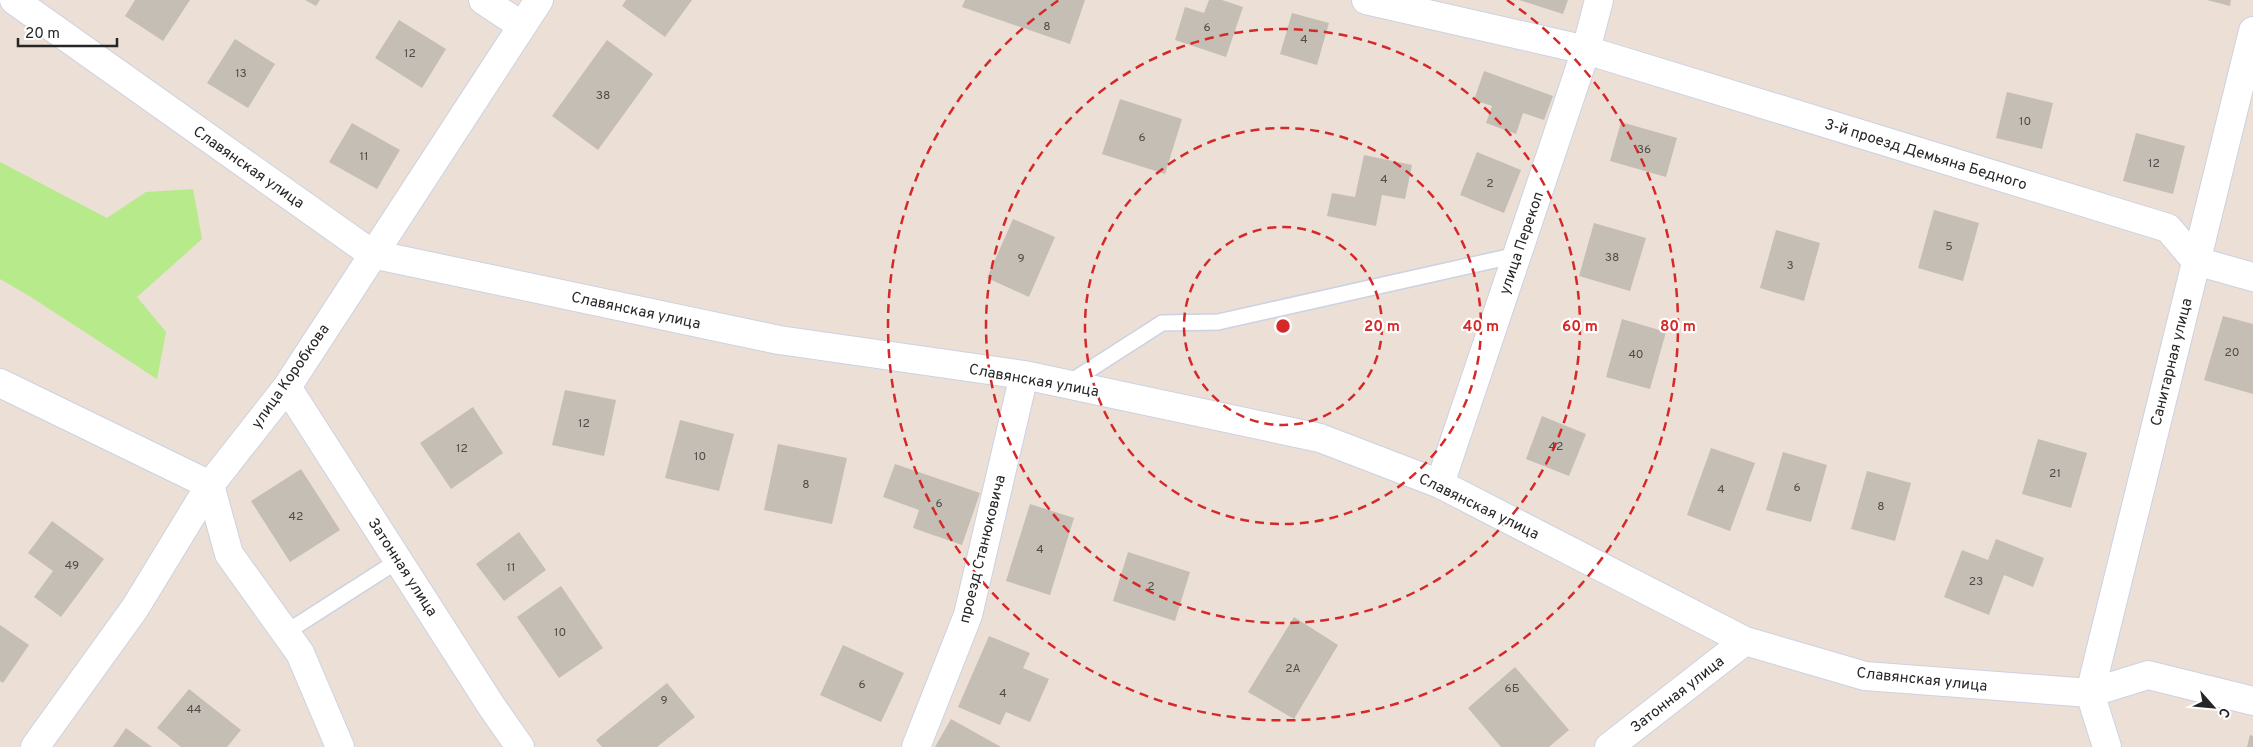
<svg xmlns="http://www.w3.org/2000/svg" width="2253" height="747" viewBox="0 0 2253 747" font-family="Overpass,sans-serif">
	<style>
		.green { fill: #b6ea8a }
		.building { fill: #c5beb5 }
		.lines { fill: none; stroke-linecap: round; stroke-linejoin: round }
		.service-casing { stroke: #cbd2e2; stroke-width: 18 }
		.minor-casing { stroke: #cbd2e2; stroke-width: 30 }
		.service { stroke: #fff; stroke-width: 15 }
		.minor { stroke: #fff; stroke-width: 28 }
		.ring { fill: none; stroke: #d62828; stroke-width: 2.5; stroke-dasharray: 9 6 }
		.labels { text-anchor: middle; stroke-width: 4.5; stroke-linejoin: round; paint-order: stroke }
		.number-label { font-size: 12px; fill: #4e4c4a }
		.street-label { font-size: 15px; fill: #262626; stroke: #fff }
		.centre { fill: #d62828; stroke: #fff; stroke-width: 2.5 }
		.ring-label { font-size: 15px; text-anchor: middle; font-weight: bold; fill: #d62828; stroke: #fff; stroke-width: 4.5; stroke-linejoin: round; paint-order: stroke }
	</style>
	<rect width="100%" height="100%" fill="#ecdfd5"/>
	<path class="green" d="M0,162L107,218L146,192L193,189L202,239L137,297L166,332L157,379L31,297L0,279Z"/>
	<path class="building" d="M135,0H190L163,41L125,16Z
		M305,0H320L316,6Z
		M626,0H692L665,37L622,6Z
		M965,0H1085L1070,44L962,7Z
		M1209,0H1222L1243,7L1226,57L1175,40L1185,7L1204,13Z
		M1519,0H1568L1563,14Z
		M2207,0H2231L2230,6Z
		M1292,13L1329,23L1317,65L1280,54Z
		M399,20L446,49L422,88L375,58Z
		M235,39L275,64L248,108L207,83Z
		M607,40L653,74L598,150L552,116Z
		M1484,71L1553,96L1544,120L1523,113L1516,134L1486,123L1492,106L1474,100Z
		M2007,92L2053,103L2042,149L1996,138Z
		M1120,99L1182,119L1165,174L1102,154Z
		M1621,122L1677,138L1666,177L1610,161Z
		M352,123L400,150L377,189L329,162Z
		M2136,133L2185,146L2173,194L2123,181Z
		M1477,152L1521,170L1504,213L1460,195Z
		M1364,155L1412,165L1405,199L1382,195L1376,226L1327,216L1332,193L1355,197Z
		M1934,210L1979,223L1963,281L1918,268Z
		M1013,219L1055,237L1029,297L987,278Z
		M1594,223L1646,238L1630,291L1579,276Z
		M1776,230L1820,243L1804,301L1760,288Z
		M2223,316L2253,324V394L2204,380Z
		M1622,319L1666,332L1650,389L1606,377Z
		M565,390L616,400L604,456L552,445Z
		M473,407L503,453L451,489L420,443Z
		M1542,416L1586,434L1569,476L1526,459Z
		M680,420L734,434L719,491L665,478Z
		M2038,439L2087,453L2071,508L2022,494Z
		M778,444L847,458L832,524L764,510Z
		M1711,448L1755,463L1730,531L1687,515Z
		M1783,452L1827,465L1811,522L1766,510Z
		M895,464L980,493L962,545L913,528L919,510L883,497Z
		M301,469L340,530L290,562L251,501Z
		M1867,471L1911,483L1895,541L1851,529Z
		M1030,504L1074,518L1050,595L1006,581Z
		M52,521L104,559L61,617L34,597L53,571L28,553Z
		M519,532L546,570L504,601L476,564Z
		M1996,539L2044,558L2033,587L2004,575L1989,615L1944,597L1962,550L1988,560Z
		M1128,552L1190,572L1175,621L1113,601Z
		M561,586L603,648L559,678L517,617Z
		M1294,617L1338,645L1294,719L1248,692Z
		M0,625L29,645L3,683L0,681Z
		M989,636L1030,653L1023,668L1049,679L1030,722L1006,712L1000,725L958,707Z
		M843,645L904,673L881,722L820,695Z
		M1515,667L1569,730L1549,747H1501L1468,708Z
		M667,683L695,717L657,747H602L596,740Z
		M189,689L241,730L227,747H181L157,728Z
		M951,719L1001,747H935Z
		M126,728L152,747H113Z
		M2250,735L2253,736V747H2247Z"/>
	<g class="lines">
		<g class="service-casing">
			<path id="service" d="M1067,384L1162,323L1218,322L1517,255
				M285,633L399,560"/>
		</g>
		<g class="minor-casing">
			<path id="minor" d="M14,0L372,254L779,340L1024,375L1320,438L1440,484L1745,641L1865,676L2090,693L2148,675L2253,701
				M483,0L522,26
				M1366,0L1586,50L2168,228L2196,261L2253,277
				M0,383L210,485L229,554L300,653L340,747
				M287,387L492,707L520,747
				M1440,484L1586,50L1599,0
				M2090,693L2253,31
				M2090,693L2107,747
				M35,747L135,608L210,485L287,387L539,0
				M916,747L968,615L1024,375
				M1609,747L1745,641"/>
		</g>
		<use href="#service" class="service"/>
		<use href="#minor" class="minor"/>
	</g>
	<g class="ring">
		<circle cx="1283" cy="326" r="99"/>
		<circle cx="1283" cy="326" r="198"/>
		<circle cx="1283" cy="326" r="297"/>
		<path d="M1507 0A395 395 0 1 1 1059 0"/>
	</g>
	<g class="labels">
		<g class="number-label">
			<text x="1047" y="30">8</text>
			<text x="1207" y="31">6</text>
			<text x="1304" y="43">4</text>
			<text x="410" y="57">12</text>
			<text x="241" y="77">13</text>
			<text x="603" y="99">38</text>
			<text x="2025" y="125">10</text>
			<text x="1142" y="141">6</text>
			<text x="1644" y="153">36</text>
			<text x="364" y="160">11</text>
			<text x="2154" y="167">12</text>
			<text x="1384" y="183">4</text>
			<text x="1490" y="187">2</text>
			<text x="1949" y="250">5</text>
			<text x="1612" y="261">38</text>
			<text x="1021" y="262">9</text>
			<text x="1790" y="269">3</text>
			<text x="2232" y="356">20</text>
			<text x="1636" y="358">40</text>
			<text x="584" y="427">12</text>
			<text x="1556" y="450">42</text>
			<text x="462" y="452">12</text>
			<text x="700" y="460">10</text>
			<text x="2055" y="477">21</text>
			<text x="806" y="488">8</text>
			<text x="1797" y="491">6</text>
			<text x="1721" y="493">4</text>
			<text x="939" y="507">6</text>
			<text x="1881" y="510">8</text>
			<text x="296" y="520">42</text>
			<text x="1040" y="553">4</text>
			<text x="72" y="569">49</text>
			<text x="511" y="571">11</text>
			<text x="1976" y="585">23</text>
			<text x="1151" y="590">2</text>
			<text x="560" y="636">10</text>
			<text x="1293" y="672">2А</text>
			<text x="862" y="688">6</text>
			<text x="1512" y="692">6Б</text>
			<text x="1003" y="697">4</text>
			<text x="664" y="704">9</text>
			<text x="194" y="713">44</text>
		</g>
		<g class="street-label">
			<text transform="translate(1926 154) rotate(17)" y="5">3-й проезд Демьяна Бедного</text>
			<text transform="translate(249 167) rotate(35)" y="5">Славянская улица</text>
			<text transform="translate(1521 243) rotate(-71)" y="5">улица Перекоп</text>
			<text transform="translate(636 310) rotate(12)" y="5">Славянская улица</text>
			<text transform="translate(2171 362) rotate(-76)" y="5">Санитарная улица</text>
			<text transform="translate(290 376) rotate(-55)" y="5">улица Коробкова</text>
			<text transform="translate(1034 380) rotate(10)" y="5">Славянская улица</text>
			<text transform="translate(1479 506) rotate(26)" y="5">Славянская улица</text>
			<text transform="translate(982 549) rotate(-76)" y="5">проезд Станюковича</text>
			<text transform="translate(403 567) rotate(57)" y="5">Затонная улица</text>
			<text transform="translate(1922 679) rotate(6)" y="5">Славянская улица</text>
			<text transform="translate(1677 694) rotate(-38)" y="5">Затонная улица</text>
		</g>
	</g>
	<circle cx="1283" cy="326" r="8" class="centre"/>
	<g class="ring-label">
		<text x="1382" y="331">20 m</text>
		<text x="1481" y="331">40 m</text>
		<text x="1580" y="331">60 m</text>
		<text x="1678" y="331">80 m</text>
	</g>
	<g transform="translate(2213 707) rotate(117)" stroke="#ffffff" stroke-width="4" paint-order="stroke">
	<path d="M0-4L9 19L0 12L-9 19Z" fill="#262626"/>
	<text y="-8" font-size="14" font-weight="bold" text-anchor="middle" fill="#262626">С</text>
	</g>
	<path d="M18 38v8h99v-8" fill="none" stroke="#262626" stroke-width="2.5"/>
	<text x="25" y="38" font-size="15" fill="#262626" stroke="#ffffff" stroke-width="4" paint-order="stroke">20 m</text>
</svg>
